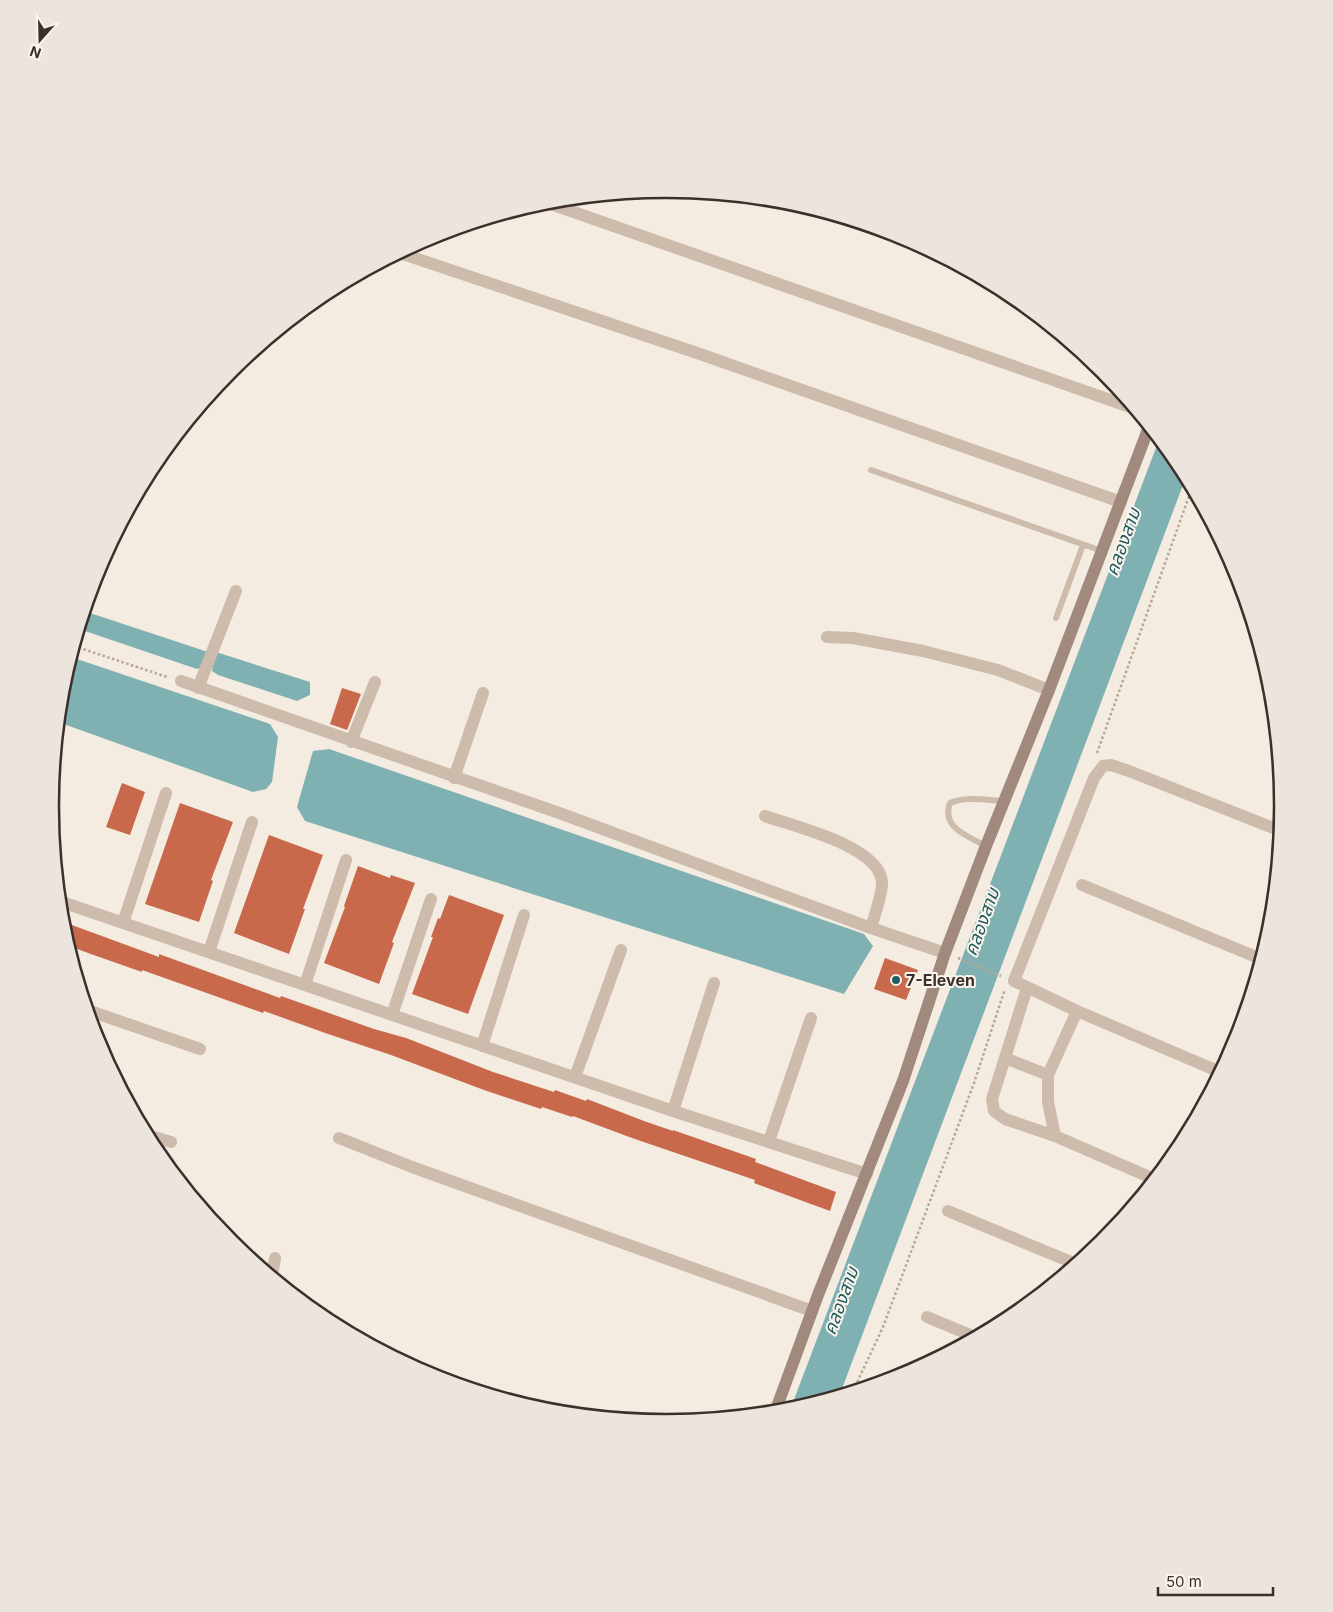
<svg xmlns="http://www.w3.org/2000/svg" width="1333" height="1612" viewBox="0 0 1333 1612" font-family="Inter,'Noto Sans Thai',sans-serif">
	<style>
		.water { fill: #7fb0b2 }
		.building { fill: #c8694b }
		.lines { fill: none; stroke-linecap: round; stroke-linejoin: round }
		.path { stroke: #b9a596; stroke-width: 2.5; stroke-dasharray: 2.5 2.5; stroke-linecap: butt }
		.lane { stroke: #cdbbac; stroke-width: 6 }
		.street { stroke: #cdbbac; stroke-width: 12 }
		.secondary { stroke: #a18a7d; stroke-width: 12 }
		.poi-dot { fill: #1f5a5e; stroke: #fbf5ee; stroke-width: 2 }
		.labels { text-anchor: middle; stroke-width: 4; stroke-linejoin: round; paint-order: stroke }
		.poi-label { font-size: 16px; font-weight: bold; fill: #3b302b; stroke: #fbf5ee; text-anchor: start }
		.water-label { font-size: 18px; font-style: italic; fill: #1f5a5e; stroke: #fbf5ee }
		.rim { fill: none; stroke: #3b302b; stroke-width: 2.5 }
	</style>
	<rect width="100%" height="100%" fill="#f4ebe1"/>
	<path class="water" d="M1159,440L1179,464L1186,477L840,1394L790,1410Z
		M84,611L208,652L206,665L197,669L79,629Z
		M216,652L310,682V695L297,701L218,675L212,671Z
		M71,657L270,724L278,737L272,782L266,789L253,792L58,722L62,685Z
		M329,749L864,934L873,946L844,994L305,821L297,807L313,751Z"/>
	<path class="building" d="M342,688L361,694L347,730L330,724Z
		M122,783L145,792L130,835L106,827Z
		M180,803L233,822L211,880L213,881L199,922L145,904Z
		M269,835L323,855L303,909H305L289,954L234,933Z
		M358,866L390,878L391,875L415,883L392,942L394,943L379,984L324,963L345,907L344,906Z
		M449,895L504,915L468,1014L412,994L433,937H431L438,918L440,919Z
		M61,921L159,957V954L280,998L281,996L374,1029L406,1038L493,1072L554,1092L555,1090L586,1101L587,1099L644,1121L673,1131V1130L756,1159L755,1162L836,1192L830,1211L754,1183L755,1180L632,1138L573,1116L572,1117L542,1107L541,1109L484,1090L391,1055L328,1034L264,1011L263,1013L142,970V972L88,953L67,945Z
		M885,958L918,970L906,1000L874,989Z"/>
	<g class="lines">
		<path class="path" d="M74,646L167,677
			M1097,753L1192,488
			M958,958L1001,976
			M853,1391L883,1327L974,1083L1005,989"/>
		<path class="lane" d="M871,470L1102,551
			M1056,618L1083,545
			M986,846C968,836 941,828 950,803C966,796 987,800 1004,801"/>
		<path class="street" d="M545,202L1133,408
			M400,253L700,354L1121,502
			M827,637L853,638L923,651L998,670L1049,690
			M181,681L562,814L871,928L945,953
			M198,688L236,591
			M351,742L375,682
			M454,778L483,693
			M765,816C793,826 880,846 882,882C883,892 874,917 871,928
			M1082,885L1261,959
			M59,901L673,1111L867,1174
			M123,923L166,793
			M209,952L252,822
			M305,985L346,860
			M1027,988L992,1099L994,1111L1005,1119L1055,1136L1154,1179
			M87,1010L200,1049
			M392,1015L431,899
			M482,1046L524,915
			M1005,1058L1048,1075
			M1220,1072L1077,1011L1014,981L1094,778L1103,766L1111,765L1129,771L1281,831
			M575,1077L621,950
			M673,1111L714,983
			M147,1135L171,1142
			M1055,1136L1048,1102V1075L1077,1011
			M339,1138L412,1167L812,1311
			M769,1141L811,1018
			M948,1211L1076,1264
			M272,1276L275,1258
			M927,1317L975,1337"/>
		<path class="secondary" d="M775,1412L818,1295L903,1081L945,953L986,846L1049,690L1149,427"/>
	</g>
	<circle class="poi-dot" cx="896" cy="980" r="5"/>
	<g class="labels">
		<g class="poi-label">
			<text x="906" y="986">7-Eleven</text>
		</g>
		<g class="water-label">
			<text transform="translate(1123 542) rotate(-70)" y="6">คลองสาม</text>
			<text transform="translate(982 922) rotate(-70)" y="6">คลองสาม</text>
			<text transform="translate(841 1301) rotate(-70)" y="6">คลองสาม</text>
		</g>
	</g>
	<path d="M0 0H1333V1612H0ZM666 198H667A607 607 0 0 1 1274 805V807A607 607 0 0 1 667 1414H666A607 607 0 0 1 59 807V805A607 607 0 0 1 666 198Z" fill="#ece5de" fill-rule="evenodd"/>
	<path class="rim" d="M666 198H667A607 607 0 0 1 1274 805V807A607 607 0 0 1 667 1414H666A607 607 0 0 1 59 807V805A607 607 0 0 1 666 198Z"/>
	<g transform="translate(40 40) rotate(200)" stroke="#fbf5ee" stroke-width="4" paint-order="stroke">
	<path d="M0-4L9 19L0 12L-9 19Z" fill="#3b302b"/>
	<text y="-8" font-size="14" font-weight="bold" text-anchor="middle" fill="#3b302b">N</text>
	</g>
	<path d="M1158 1587v8h115v-8" fill="none" stroke="#3b302b" stroke-width="2.5"/>
	<text x="1166" y="1587" font-size="15" fill="#3b302b" stroke="#fbf5ee" stroke-width="4" paint-order="stroke">50 m</text>
</svg>
